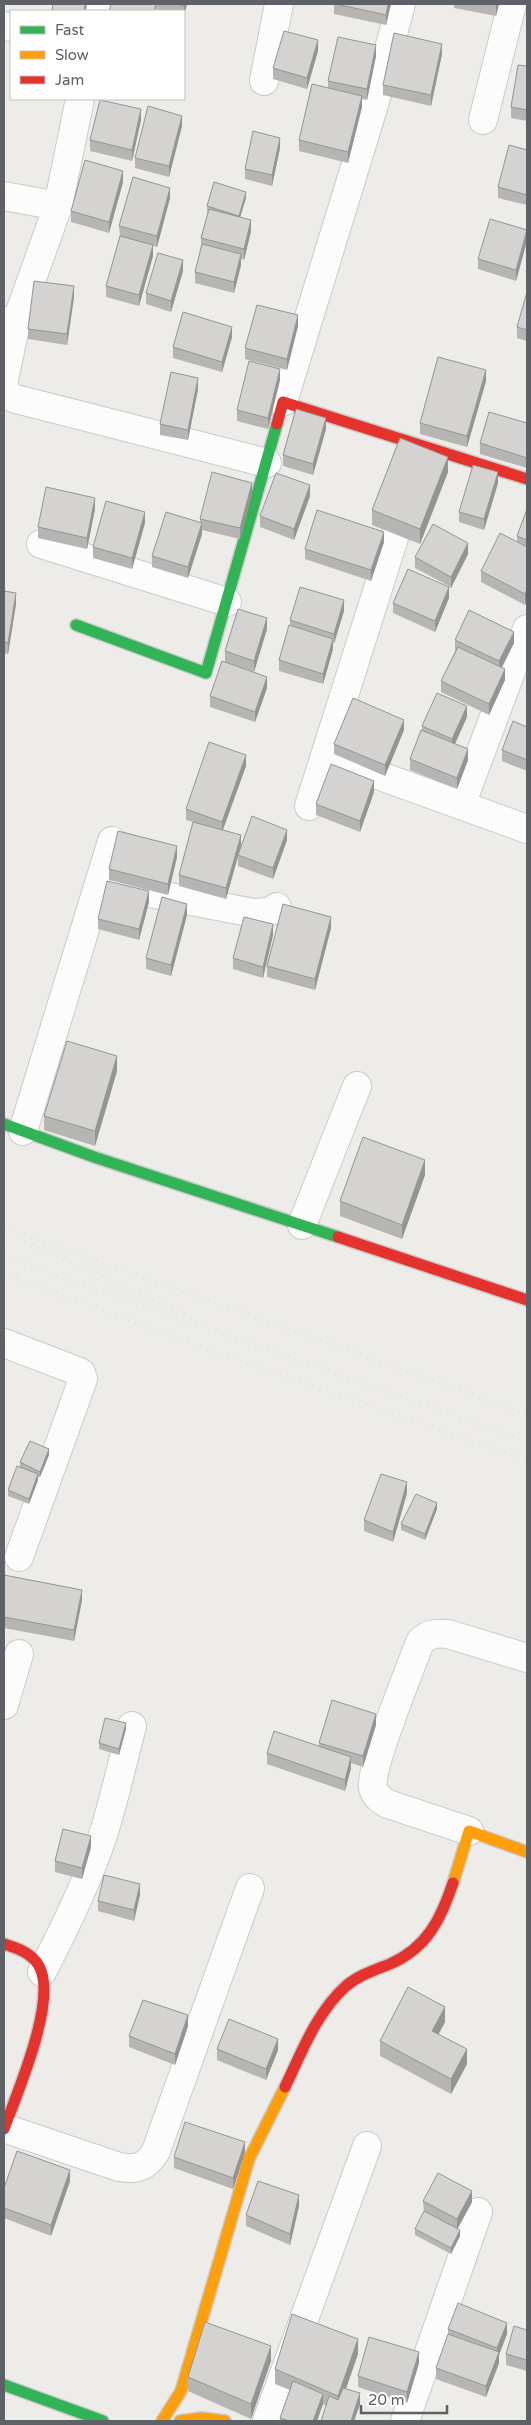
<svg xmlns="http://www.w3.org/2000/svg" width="531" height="2425" viewBox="0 0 531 2425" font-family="'Varela Round',sans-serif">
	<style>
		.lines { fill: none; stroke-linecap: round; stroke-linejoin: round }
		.street-casing { stroke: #cacaca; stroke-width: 30 }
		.fast-casing { stroke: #cacac9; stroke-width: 14 }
		.slow-casing { stroke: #cacac9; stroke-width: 14 }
		.jam-casing { stroke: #cacac9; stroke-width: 14 }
		.street { stroke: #fcfcfc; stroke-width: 28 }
		.fast { stroke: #30b455; stroke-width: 11 }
		.slow { stroke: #ff9f0a; stroke-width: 11 }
		.jam { stroke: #e5322d; stroke-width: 11 }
		.rail { stroke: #e3e3e2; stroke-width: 4; stroke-dasharray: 1 6; stroke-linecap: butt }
		.wall { fill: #b6b5b4 }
		.shaded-wall { fill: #949492 }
		.building { fill: #d4d3d1; stroke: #949492 }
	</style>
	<rect width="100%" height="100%" fill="#edece8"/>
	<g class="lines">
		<g class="street-casing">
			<path id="street" d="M97,11L99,4
				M4,26L11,27
				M264,81L279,4
				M483,120L512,4
				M4,196L58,206
				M4,321L16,323L58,206L80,99
				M4,379L16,323
				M4,387L9,396L16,399L267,463
				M283,402L374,105L401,4
				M41,544L227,602
				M325,756L527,829
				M461,805L527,629
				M309,806L394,538
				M113,886L254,913L269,912L277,907
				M23,1131L112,841
				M302,1225L357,1086
				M4,1343L77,1371L81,1373L83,1379L19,1557
				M4,1705L19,1654
				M469,1831L388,1804C381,1800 375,1796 373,1788C369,1768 411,1667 420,1642C429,1633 436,1633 448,1634L527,1658
				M42,1972C65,1928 86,1885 102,1838C114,1802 122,1763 132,1726
				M4,2128L119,2167C137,2170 147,2167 156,2151L250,1888
				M267,2421L367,2146
				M405,2421L478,2212"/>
		</g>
		<g class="fast-casing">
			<path id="fast" d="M76,625L206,673L277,424
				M4,1124L94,1157L338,1237
				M4,2385L103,2421"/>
		</g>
		<g class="slow-casing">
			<path id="slow" d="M453,1883L469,1831L527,1852
				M162,2421L181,2391L249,2159L285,2087
				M180,2421L202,2418L225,2421"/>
		</g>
		<g class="jam-casing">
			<path id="jam" d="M277,424L283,402L527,479
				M338,1237L527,1300
				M4,1944C17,1948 32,1953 39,1966C58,2000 17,2093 4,2129
				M285,2087C302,2052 316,2013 346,1986C359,1975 375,1970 390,1964C427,1948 441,1919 453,1883"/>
		</g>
		<use href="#street" class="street"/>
		<use href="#fast" class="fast"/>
		<use href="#slow" class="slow"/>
		<use href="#jam" class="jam"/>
		<path class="rail" d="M4,1228L527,1414
			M25,1242L192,1317
			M4,1257L527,1441
			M4,1273L192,1344L527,1460"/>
	</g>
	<path class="wall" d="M111,4H187L184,16V11H163L156,9V11Z
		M334,4H391L386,25L334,14Z
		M454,4H499L496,16L454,8Z
		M318,51L307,89L273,79V68Z
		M442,54L431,106L383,95V85Z
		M376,56L367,100L362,99V107L348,163L299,151V140L328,88V81Z
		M527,66V121L511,118V107Z
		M141,120L132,161L90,151V140Z
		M182,126L169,177L135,168V158Z
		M280,148L272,186L245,179V169Z
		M527,150V205L498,198V187Z
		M123,182L109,233L71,222V211Z
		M170,198L157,247L153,246V256L139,306L106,297V286L120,237L119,226Z
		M246,198L240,217L251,231L244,260L241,259V265L234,293L195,283V272L201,246V238L208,212L207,211V206Z
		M527,230V241L516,281L478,269V259Z
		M183,271L171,312L146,304V293Z
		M527,292V341L517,338V327Z
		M74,297L67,345L28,339V329Z
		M298,326L287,370L245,359V348Z
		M232,337L222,372L173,358V347Z
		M280,380L268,429L237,421V410Z
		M486,381L467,447L420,434V423Z
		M198,389L188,440L160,435V424Z
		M527,423V468L480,454V443Z
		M326,429L313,475L283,466V455Z
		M448,472L420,544L372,525V510Z
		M498,483L484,530L459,522V512Z
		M252,494L240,539L202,530V534L188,578L152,567V556L200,523V519Z
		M310,496L294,540L260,527V516Z
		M95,509L87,549L38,538V527Z
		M527,509V599L525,605L481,582V571L517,541V536Z
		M145,523L132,569L93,558V547Z
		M384,542L371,581L305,559V549Z
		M468,554L451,588L449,587V598L435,632L393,613V603L449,586L415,568V557Z
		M4,591L16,604L8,654L4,653Z
		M344,611L333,644V649L323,684L279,671V660L290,626V620Z
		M267,629L254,672L225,662V651Z
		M455,640L514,643L502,668L505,680L489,715L441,692V681L455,651Z
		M267,688L255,722L210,707V696Z
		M467,717L455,744L468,760L457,789L410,770V759L422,730V726Z
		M527,727V771L502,761V750Z
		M404,730L385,776L334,754V744Z
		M246,766L223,830L241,845L287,840L273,879L238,866V857L226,899L179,886V875L193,822L186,820V809Z
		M374,792L360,832L316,815V804Z
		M177,857L168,895L109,880V869Z
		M149,902L139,940L98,929V919Z
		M187,915L171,976L146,969V958Z
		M331,928L315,990L267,977V966Z
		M273,935L263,978L233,969V958Z
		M117,1071L95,1146L44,1130V1116Z
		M425,1175L402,1239L340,1216V1201Z
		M49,1455L40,1477H38V1480L29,1504L8,1496V1490L20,1467V1462Z
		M407,1493L393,1542L364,1531V1520Z
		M437,1509L425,1540L401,1530V1524Z
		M4,1575L82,1600L74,1641L4,1628Z
		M376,1725L363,1767L351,1763V1768L345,1791L267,1764V1753L319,1747V1743Z
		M126,1729L119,1755L99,1749V1743Z
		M91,1847L82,1879L55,1872V1861Z
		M140,1895L134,1921L98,1911V1901Z
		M445,2022L439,2034L467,2064L451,2094L380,2056V2041Z
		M188,2026L175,2065L129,2047V2036Z
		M217,2049L278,2050L266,2080L217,2060Z
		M245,2153L233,2189L174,2168V2157Z
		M70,2181L51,2236L4,2218V2188Z
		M423,2201L472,2202L457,2229L460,2236L451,2254L415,2235V2229L424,2212Z
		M299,2206L290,2245L246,2226V2215Z
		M448,2329L507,2334L499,2355V2363L486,2397L436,2379V2368L448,2335Z
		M527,2330V2371L506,2365V2354Z
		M358,2354L346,2389L360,2404L354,2421H321L326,2406L323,2404L317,2421H280V2418L290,2390L275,2384V2369Z
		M271,2361L251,2419L188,2391V2377Z
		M419,2363L407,2403L358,2387V2376Z"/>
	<path class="shaded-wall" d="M85,4H87L86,11H84Z
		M184,4H187L184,16Z
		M388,4H391L386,25V15Z
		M496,4H499L496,16Z
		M318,40V51L307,89V78Z
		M442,44V54L431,106V95Z
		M376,45V56L367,100V89Z
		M362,96V107L348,163V152Z
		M141,109V120L132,161V150Z
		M182,116V126L169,177V166Z
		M280,138V148L272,186V175Z
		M123,171V182L109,233V222Z
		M170,188V198L157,247V236Z
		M246,192V198L239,221V216Z
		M251,220V231L244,260V249Z
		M527,230V241L516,281V270Z
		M153,245V256L139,306V295Z
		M241,254V265L234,293V282Z
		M183,260V271L171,312V301Z
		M74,286V297L67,345V334Z
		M298,315V326L287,370V359Z
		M232,327V337L222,372V362Z
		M280,369V380L268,429V418Z
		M486,370V381L467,447V436Z
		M198,378V389L188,440V430Z
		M326,418V429L313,475V464Z
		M448,457V472L420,544V529Z
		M498,472V483L484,530V519Z
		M252,483V494L240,539V528Z
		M310,485V496L294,540V529Z
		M95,498V509L87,549V538Z
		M145,512V523L132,569V558Z
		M202,523V534L188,578V567Z
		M384,532V542L371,581V570Z
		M468,543V554L451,588V577Z
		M449,587V598L435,632V621Z
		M527,589V599L525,605V594Z
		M16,593V604L8,654V643Z
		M344,600V611L334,644V634Z
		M267,618V629L254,672V661Z
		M514,632V643L499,672V661Z
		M333,639V649L323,684V674Z
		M505,669V680L489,715V704Z
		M267,677V688L255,722V712Z
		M467,706V717L452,750V739Z
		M404,720V730L385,776V765Z
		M468,749V760L457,789V778Z
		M246,755V766L222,832V822Z
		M374,781V792L360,832V821Z
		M287,830V840L273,879V868Z
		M241,835V845L226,899V888Z
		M177,846V857L168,895V884Z
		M149,891V902L139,940V929Z
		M187,904V915L171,976V965Z
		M331,917V928L315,990V979Z
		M273,924V935L263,978V967Z
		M117,1056V1071L95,1146V1131Z
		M425,1160V1175L402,1239V1225Z
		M49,1449V1455L40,1477V1472Z
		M38,1474V1480L29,1504V1499Z
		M407,1482V1493L393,1542V1532Z
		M437,1503V1509L425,1540V1534Z
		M82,1590V1600L74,1641V1630Z
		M376,1714V1725L363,1767V1756Z
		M126,1723V1729L119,1755V1749Z
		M351,1757V1768L345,1791V1780Z
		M91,1836V1847L82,1879V1868Z
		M140,1884V1895L134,1921V1910Z
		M445,2007V2022L432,2045V2031Z
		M188,2015V2026L175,2065V2054Z
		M278,2039V2050L266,2080V2069Z
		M467,2049V2064L451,2094V2079Z
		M245,2142V2153L233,2189V2178Z
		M70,2170V2181L51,2236V2225Z
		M472,2191V2202L457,2230V2219Z
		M299,2195V2206L290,2245V2234Z
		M460,2230V2236L451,2254V2248Z
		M507,2323V2334L499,2355V2363L486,2397V2386L497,2357V2348Z
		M358,2339V2354L338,2411V2396Z
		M271,2346V2361L251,2419V2404Z
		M419,2352V2363L407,2403V2392Z
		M360,2393V2404L354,2421H351Z
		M323,2394V2404L317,2421H313Z"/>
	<path class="building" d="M53,4H85L84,11H52Z
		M111,4H156L154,11H109Z
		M176,4H184V6Z
		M336,4H388L386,15Z
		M284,31L318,40L307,78L273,68Z
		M394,33L442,44L431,95L383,85Z
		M338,37L376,45L367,89L328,81Z
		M518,65L527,66V110L511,107Z
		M312,84L362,96L348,152L299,140Z
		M100,100L141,109L132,150L90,140Z
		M148,106L182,116L169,166L135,158Z
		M253,131L280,138L272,175L245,169Z
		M509,145L527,150V195L498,187Z
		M85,160L123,171L109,222L71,211Z
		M133,177L170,188L157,236L119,226Z
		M214,182L246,192L239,216L207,206Z
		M209,209L251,220L244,249L201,238Z
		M490,219L527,230L516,270L478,259Z
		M120,236L153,245L139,295L106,286Z
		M202,244L241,254L234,282L195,272Z
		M158,253L183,260L171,301L146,293Z
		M34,281L74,286L67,334L28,329Z
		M527,292V330L517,327Z
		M257,305L298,315L287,359L245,348Z
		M183,312L232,327L222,362L173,347Z
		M438,357L486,370L467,436L420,423Z
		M249,361L280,369L268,418L237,410Z
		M171,372L198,378L188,430L160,424Z
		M296,409L326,418L313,464L283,455Z
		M489,412L527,423V458L480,443Z
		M400,438L448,457L420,529L372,510Z
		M473,465L498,472L484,519L459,512Z
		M212,472L252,483L240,528L200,519Z
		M276,473L310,485L294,529L260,516Z
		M46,487L95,498L87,538L38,527Z
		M106,501L145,512L132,558L93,547Z
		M527,509V540L517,536Z
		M317,510L384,532L371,570L305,549Z
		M166,512L202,523L188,567L152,556Z
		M433,524L468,543L451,577L415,557Z
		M500,533L527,547V589L525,594L481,571Z
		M408,569L449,587L435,621L393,603Z
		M300,587L344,600L334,634L290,620Z
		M4,591L16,593L8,643L4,642Z
		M238,609L267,618L254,661L225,651Z
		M469,610L514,632L499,661L455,640Z
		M289,625L333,639L323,674L279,660Z
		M458,647L505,669L489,704L441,681Z
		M222,661L267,677L255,712L210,696Z
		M437,693L467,706L452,739L422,726Z
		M353,698L404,720L385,765L334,744Z
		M513,721L527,727V760L502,750Z
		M421,730L468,749L457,778L410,759Z
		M209,742L246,755L222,822L186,809Z
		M331,764L374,781L360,821L316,804Z
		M252,816L287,830L273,868L238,855Z
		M193,822L241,835L226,888L179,875Z
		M118,831L177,846L168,884L109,869Z
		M107,881L149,891L139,929L98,919Z
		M162,897L187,904L171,965L146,958Z
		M283,904L331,917L315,979L267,966Z
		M244,917L273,924L263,967L233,958Z
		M67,1041L117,1056L95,1131L44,1116Z
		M363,1137L425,1160L402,1225L340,1201Z
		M30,1441L49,1449L40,1472L20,1462Z
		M17,1466L38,1474L29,1499L8,1490Z
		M381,1474L407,1482L393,1532L364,1520Z
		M416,1494L437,1503L425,1534L401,1524Z
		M4,1575L82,1590L74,1630L4,1617Z
		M332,1700L376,1714L363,1756L319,1743Z
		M105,1718L126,1723L119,1749L99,1743Z
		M274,1731L351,1757L345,1780L267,1753Z
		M63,1829L91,1836L82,1868L55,1861Z
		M104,1875L140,1884L134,1910L98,1901Z
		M408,1987L445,2007L432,2031L467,2049L451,2079L380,2041Z
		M143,2000L188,2015L175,2054L129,2036Z
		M229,2019L278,2039L266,2069L217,2049Z
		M185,2122L245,2142L233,2178L174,2157Z
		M17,2151L70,2170L51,2225L4,2208V2188Z
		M438,2173L472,2191L457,2219L423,2201Z
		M258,2181L299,2195L290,2234L246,2215Z
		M424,2211L460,2230L451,2248L415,2229Z
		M458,2303L507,2323L497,2348L448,2329Z
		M292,2314L358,2339L338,2396L275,2369Z
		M205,2322L271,2346L251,2404L188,2377Z
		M514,2326L527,2330V2360L506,2354Z
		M448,2334L499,2352L486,2386L436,2368Z
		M369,2337L419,2352L407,2392L358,2376Z
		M293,2381L323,2394L313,2421H289L280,2418Z
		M343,2388L360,2393L351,2421H321L329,2396L338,2400Z"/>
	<rect width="531" height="2425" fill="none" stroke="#5e6165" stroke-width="10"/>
	<rect x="10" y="10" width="175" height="90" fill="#ffffff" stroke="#bfc0c1"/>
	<rect x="20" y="26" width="25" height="8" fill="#30b455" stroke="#bfc0c1"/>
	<text x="55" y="35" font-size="15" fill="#5e6165">Fast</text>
	<rect x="20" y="51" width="25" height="8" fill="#ff9f0a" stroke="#bfc0c1"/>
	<text x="55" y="60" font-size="15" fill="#5e6165">Slow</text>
	<rect x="20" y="76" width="25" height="8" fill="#e5322d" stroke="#bfc0c1"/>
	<text x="55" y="85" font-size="15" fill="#5e6165">Jam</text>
	<path d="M361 2405v8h86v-8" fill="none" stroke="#5e6165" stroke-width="2.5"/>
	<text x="368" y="2405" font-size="15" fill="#5e6165" stroke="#ffffff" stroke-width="4" paint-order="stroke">20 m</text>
</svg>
